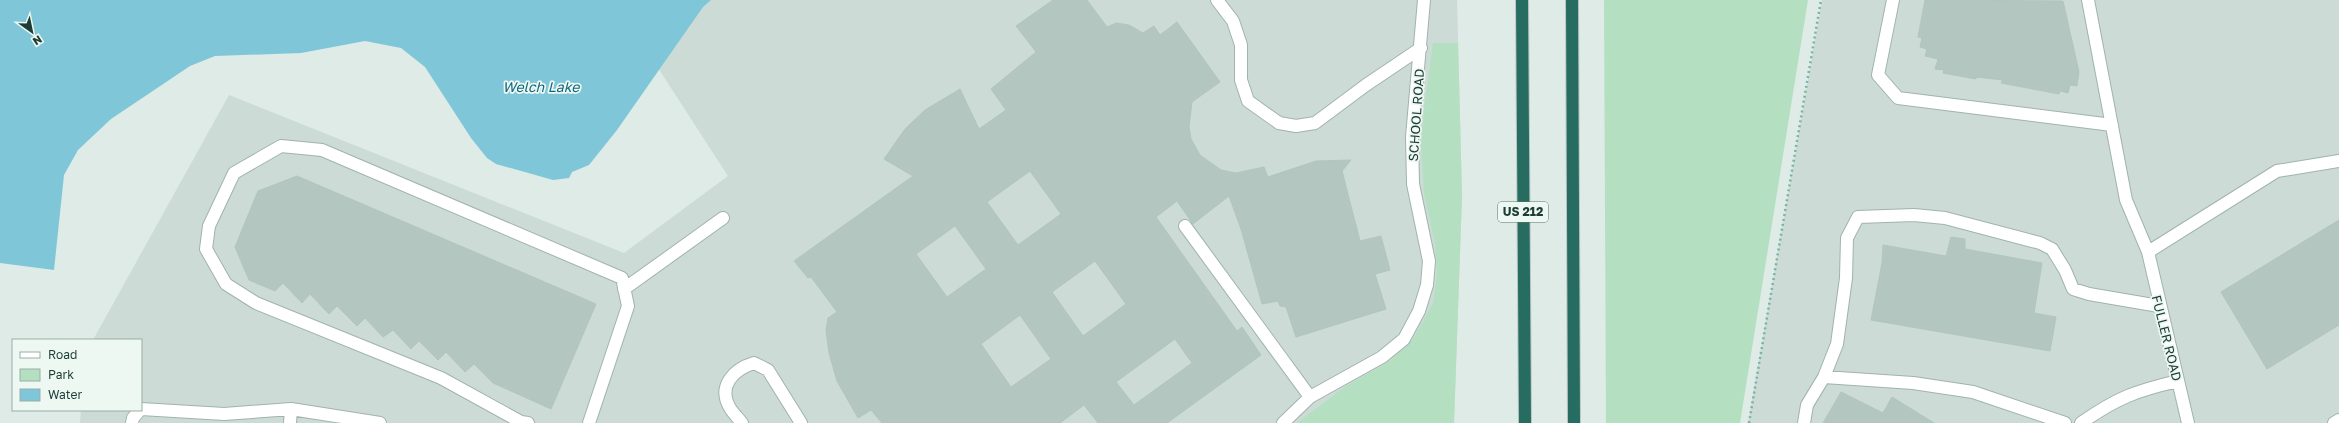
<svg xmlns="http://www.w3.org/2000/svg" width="2339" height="423" viewBox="0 0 2339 423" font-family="'Golos Text',sans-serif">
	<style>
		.built { fill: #ccdbd5 }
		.green { fill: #b4e0c1 }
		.water { fill: #7fc7d8 }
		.building { fill: #b3c6bf; stroke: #b0c6bd; fill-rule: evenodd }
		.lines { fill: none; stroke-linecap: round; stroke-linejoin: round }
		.minor-casing { stroke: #a0b3ae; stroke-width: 14 }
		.highway-casing { stroke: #bbc5c3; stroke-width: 14 }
		.path { stroke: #7ab3a3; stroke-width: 2.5; stroke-dasharray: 2 3; stroke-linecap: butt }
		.minor { stroke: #fff; stroke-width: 12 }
		.highway { stroke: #266c60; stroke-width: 12 }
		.labels { text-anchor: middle; stroke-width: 3.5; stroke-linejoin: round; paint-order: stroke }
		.shield { fill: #eef8f3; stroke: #5c756f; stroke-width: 1 }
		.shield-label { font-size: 12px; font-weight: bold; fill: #1d3d36 }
		.street-label { font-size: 13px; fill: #1d3d36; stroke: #eef8f3 }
		.water-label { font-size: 14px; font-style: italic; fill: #11687f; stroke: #eef8f3 }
	</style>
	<rect width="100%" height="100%" fill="#deebe6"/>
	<path class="built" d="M614,0H1457L1462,196L1454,423H80L81,410H141V340H93L229,95L624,253L728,176Z
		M1822,0H2339V423H1748Z"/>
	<path class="green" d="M1604,0H1808L1740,423H1606Z
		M1433,43H1458L1462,196L1454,423H1297L1346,386L1391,360L1413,339L1433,303L1437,273L1435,244L1424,193L1421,146L1424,108Z"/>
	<path class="water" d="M0,0H711L703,7L617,130L589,165L572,172L569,178L553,180L496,164L487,158L471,138L425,67L401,48L365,41L301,53L215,56L190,66L111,119L78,150L64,175L54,270L0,263Z"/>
	<path class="building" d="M1053,0H1087L1107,27L1116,23L1129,25L1143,33L1154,26L1160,35L1177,22L1220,82L1192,102L1189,126L1191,139L1200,155L1221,170L1236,173L1264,167L1268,177L1316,161L1351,160L1342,171L1360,241L1381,236L1390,270L1375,274L1386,309L1296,337L1286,307L1280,306L1278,301L1262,304L1241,229L1229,196L1193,224L1177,201L1156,217L1237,331L1242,327L1261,355L1167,423H1098L1084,405L1060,423H882L871,410L858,418L837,381L829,353L826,330L828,318L837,312L811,277L808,278L794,261L913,176L884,159L905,129L925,110L960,89L979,129L1006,110L991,89L1036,52L1016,26ZM1030,171L1061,214L1018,245L987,202ZM955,226L986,269L947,297L916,254ZM1095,261L1126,304L1083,336L1052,292ZM1020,315L1051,359L1011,387L981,344ZM1175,339L1192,363L1134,405L1116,382Z
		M1925,0L2063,1L2079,72L2077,86L2070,85L2068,93L2060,91L2059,94L2001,83L2003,80L1976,77V79L1943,73L1944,70L1935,69L1938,59L1925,56L1927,49L1920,47L1922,38L1918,37Z
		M297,176L596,304L551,409L493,383L474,364L465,372L446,352L438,360L419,341L411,349L393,330L383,337L365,318L357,326L337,306L329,314L310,294L302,303L283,283L275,291L249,280L235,247L258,191Z
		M2339,220V325L2267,369L2221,292Z
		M1951,237L1965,239V249L2042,263L2034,313L2056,317L2050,351L1871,320L1882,263L1883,245L1946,256Z
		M1841,392L1883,413L1892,397L1934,423H1823Z"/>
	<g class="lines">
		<g class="minor-casing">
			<path id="minor" d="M1217,0L1233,21L1241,45V80L1248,101L1279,123L1296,126L1315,123L1366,85L1421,48
				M1893,0L1878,75L1898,98L2112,125
				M2088,0L2126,200L2148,252L2188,423
				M1185,226L1310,397
				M2148,252L2277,171L2339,161
				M624,289L723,218
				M1824,377L1913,383L1973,392L2065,423
				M141,409L224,414L291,409L380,423
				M132,423L133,418L140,410
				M290,423L291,409
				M528,423L521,422L441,378L256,303L226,284L206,249L209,226L234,173L281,146L322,150L622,278L628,306L589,423
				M742,423C738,418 733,413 730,408C717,386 734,369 754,363L768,370L801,423
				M1283,423L1310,397L1382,357L1404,339L1419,311L1427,285L1429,261L1413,184L1412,137L1424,0
				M1804,423L1807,405L1824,377L1837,344L1846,278L1847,238L1858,217L1914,215L1945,218L2040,243L2052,249L2065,270L2073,289L2089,294L2159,306
				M2081,423C2117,398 2135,391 2178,381
				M2334,423L2339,420"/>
		</g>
		<g class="highway-casing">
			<path id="highway" d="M1522,0L1525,423
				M1572,0L1574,423"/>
		</g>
		<path class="path" d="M1749,423L1821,0"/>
		<use href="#minor" class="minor"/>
		<use href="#highway" class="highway"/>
	</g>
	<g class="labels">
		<rect class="shield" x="1498" y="202" width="50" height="20" rx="3"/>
		<g class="shield-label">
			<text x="1523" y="216">US 212</text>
		</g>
		<g class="street-label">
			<text transform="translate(1416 115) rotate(-86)" y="5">SCHOOL ROAD</text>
			<text transform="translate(2167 338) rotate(76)" y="5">FULLER ROAD</text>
		</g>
		<g class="water-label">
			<text x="541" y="92">Welch Lake</text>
		</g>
	</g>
	<rect x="12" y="339" width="130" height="72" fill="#eef8f3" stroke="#9aada7"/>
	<rect x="20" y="352" width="20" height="6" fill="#ffffff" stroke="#9aada7"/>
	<text x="48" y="359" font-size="12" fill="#1d3d36">Road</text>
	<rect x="20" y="369" width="20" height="12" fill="#b4e0c1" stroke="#9aada7"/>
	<text x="48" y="379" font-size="12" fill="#1d3d36">Park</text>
	<rect x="20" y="389" width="20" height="12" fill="#7fc7d8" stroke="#9aada7"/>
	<text x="48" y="399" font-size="12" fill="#1d3d36">Water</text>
	<g transform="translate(32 32) rotate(147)" stroke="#eef8f3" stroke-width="3" paint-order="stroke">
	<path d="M0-3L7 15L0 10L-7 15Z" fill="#1d3d36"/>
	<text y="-6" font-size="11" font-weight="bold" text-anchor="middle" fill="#1d3d36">N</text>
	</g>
</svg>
